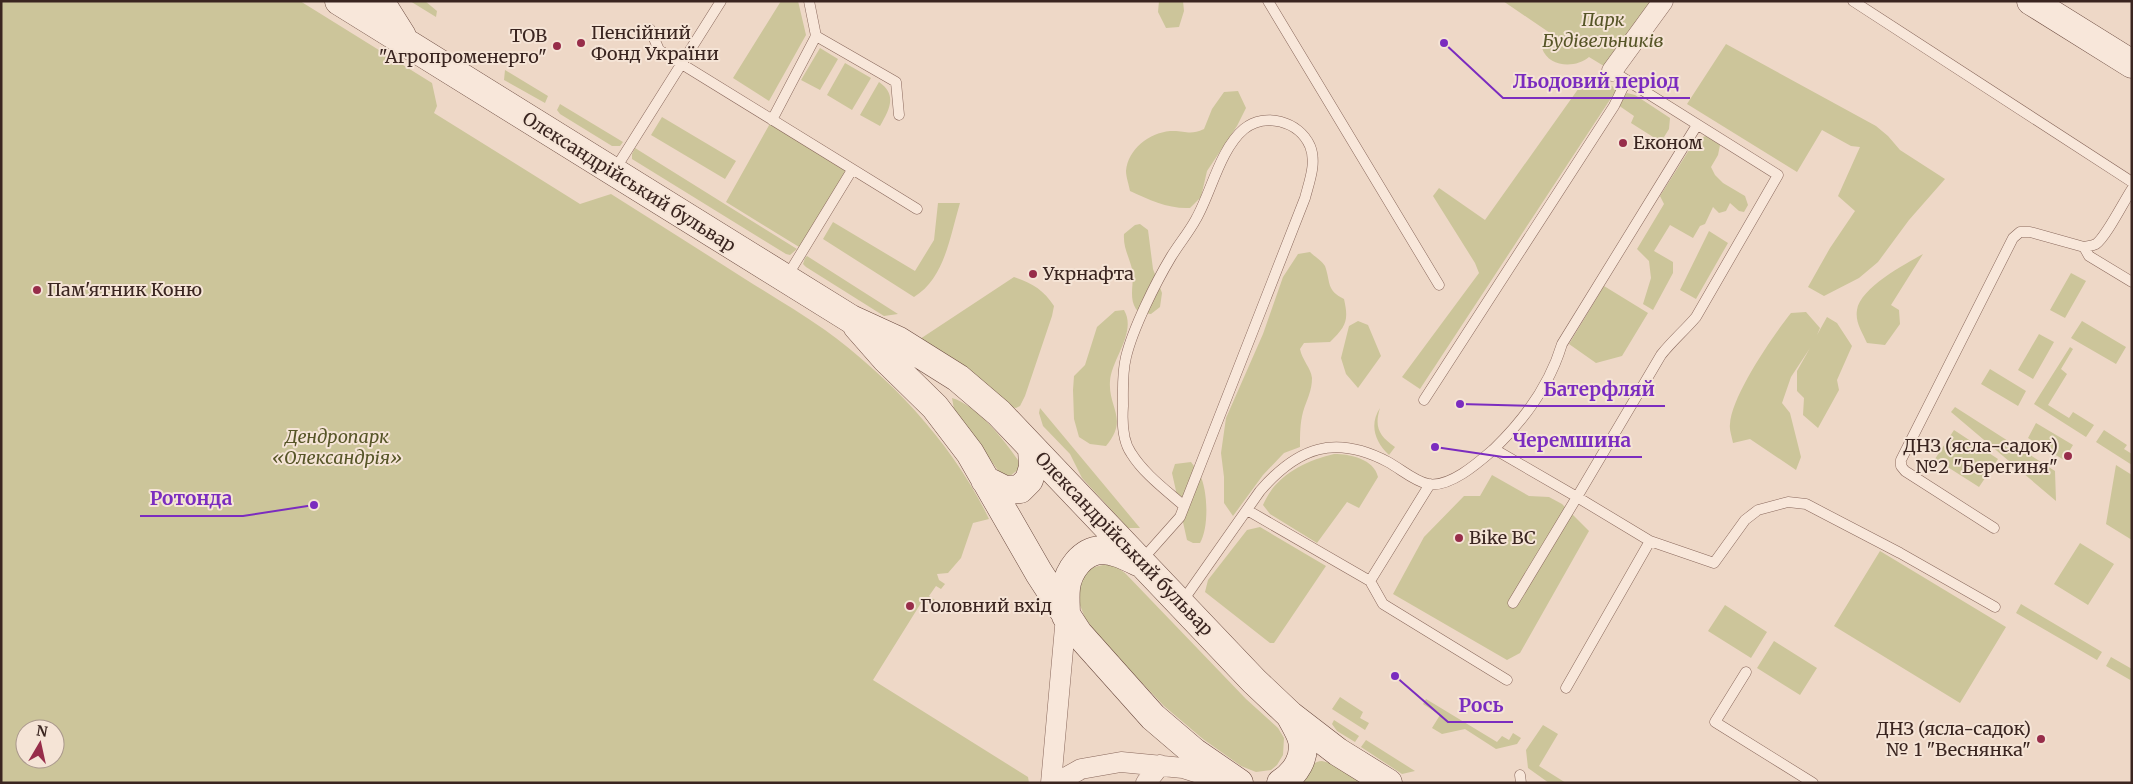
<svg xmlns="http://www.w3.org/2000/svg" width="2133" height="784" viewBox="0 0 2133 784" font-family="Merriweather,serif">
	<style>
		.green { fill: #ccc59a; fill-rule: evenodd }
		.lines { fill: none; stroke-linecap: round; stroke-linejoin: round }
		.lane-casing { stroke: #89685c; stroke-width: 11 }
		.street-casing { stroke: #89685c; stroke-width: 21 }
		.secondary-casing { stroke: #6b4a3f; stroke-width: 29 }
		.lane { stroke: #f8e7da; stroke-width: 10 }
		.street { stroke: #f8e7da; stroke-width: 20 }
		.secondary { stroke: #f8e7da; stroke-width: 28 }
		.poi-dot { fill: #972d4a; stroke: #f5e4d6; stroke-width: 2 }
		.labels { text-anchor: middle; stroke-width: 4; stroke-linejoin: round; paint-order: stroke }
		.park-label { font-size: 18px; font-style: italic; fill: #565527; stroke: #f5e4d6 }
		.poi-label { font-size: 18px; fill: #3a2520; stroke: #f5e4d6; text-anchor: start }
		.street-label { font-size: 18px; fill: #3a2520; stroke: #f5e4d6 }
		.leader { fill: none; stroke: #7b2cbf; stroke-width: 2 }
		.callout-dot { fill: #7b2cbf; stroke: #f5e4d6; stroke-width: 2 }
		.callout-label { font-size: 19px; text-anchor: middle; font-weight: bold; fill: #7b2cbf; stroke: #f5e4d6; stroke-width: 4; stroke-linejoin: round; paint-order: stroke }
	</style>
	<rect width="100%" height="100%" fill="#eed8c7"/>
	<path class="green" d="M1,1H300L432,83L437,106L434,113L580,204L611,194C656,222 701,251 745,279C772,296 799,312 825,330C891,378 954,445 989,519L973,523L961,558L948,573L937,574L939,580L945,584L941,589L936,586L929,596L935,600L932,605L926,602L921,603L873,680L1028,777L1029,783H1ZM25,729H55V759H25Z
		M410,1H425L437,11L436,17Z
		M781,1H798L806,35L769,101L733,78Z
		M1159,1H1183L1184,11L1179,27L1166,28L1158,12Z
		M1503,1H1662L1612,71L1589,57C1575,69 1548,67 1542,48L1550,33Z
		M1726,44L1876,126L1888,136L1900,150L1945,179L1909,220L1878,262L1859,278L1824,296L1808,287L1830,248L1855,211L1838,196L1860,147L1851,146L1822,130L1797,172L1687,104Z
		M820,48L838,59L820,90L801,80Z
		M845,63L871,78L852,110L827,95Z
		M505,70L548,96L545,103L504,80Z
		M1601,80L1617,89L1420,389L1402,377L1479,273L1475,263L1433,196L1439,188L1485,220L1581,85Z
		M879,82C898,95 889,110 880,126L860,115Z
		M1238,91L1246,108L1237,126L1207,171L1201,197L1190,208C1168,209 1150,200 1130,191C1129,185 1126,177 1126,171C1128,149 1149,133 1170,131C1185,130 1189,136 1204,129L1212,109L1224,92Z
		M1627,93L1635,95L1670,118L1669,129L1661,142L1631,123L1634,116L1618,105Z
		M560,104L623,142L620,146H612L560,114L557,110Z
		M662,117L736,161L725,179L651,135Z
		M772,120L852,170L804,250L726,202Z
		M1706,136L1720,145L1718,155L1711,167L1715,175L1723,183L1745,196L1748,205L1744,212L1739,211L1730,203L1726,211L1719,213L1713,207L1705,224L1700,226L1693,238L1670,225L1654,251L1673,262V273L1653,310L1643,304L1651,278L1649,261L1637,249L1664,204L1660,196L1696,139Z
		M635,148L797,249L790,255L786,254L632,159V154Z
		M938,203H960C950,236 945,278 914,297L823,239L833,222L915,271L934,240Z
		M1140,224L1148,230L1153,269L1162,293L1160,307L1151,314C1146,313 1139,313 1136,309C1128,297 1135,282 1132,269C1129,256 1123,248 1124,234L1135,225Z
		M1709,231L1728,243L1696,299L1680,290Z
		M1310,252C1314,256 1322,261 1325,266C1331,283 1326,290 1344,299C1349,321 1346,326 1330,342L1304,343L1300,349C1302,360 1311,368 1312,378C1312,391 1307,399 1303,412C1300,423 1300,435 1300,447L1284,453L1263,475L1233,516L1224,503V477L1221,453L1226,418L1263,334L1283,277L1298,254Z
		M1923,254L1891,305L1899,310L1900,324L1885,345L1867,343C1862,332 1855,322 1857,310C1860,288 1905,264 1923,254Z
		M807,256L898,314L884,316L806,267L803,264L805,258Z
		M2071,273L2086,281L2065,318L2050,310Z
		M1014,277C1032,283 1044,290 1054,306L1052,316L1025,396L1020,406L1016,408L1010,407L920,339Z
		M1604,286L1648,313L1622,356L1596,363L1569,344Z
		M1124,310C1137,332 1112,358 1110,381C1108,408 1129,419 1106,446L1090,444L1079,437L1074,419L1073,390L1074,376L1085,365L1097,327L1115,311Z
		M1806,312L1820,328L1817,335L1827,317L1837,323L1852,346L1837,380L1839,390L1818,428L1803,415L1804,398L1797,391V371L1810,348L1791,377L1782,403L1790,413L1801,457L1796,470L1750,439L1733,443C1732,437 1729,430 1730,424C1731,397 1773,335 1791,313Z
		M1358,321L1368,325L1381,356L1358,388L1346,374L1341,358L1349,326Z
		M2082,321L2126,347L2116,364L2071,338Z
		M2039,334L2054,342L2033,379L2018,370Z
		M2070,347L2073,349L2061,369L2067,374L2048,405L2069,418L2073,412L2094,425L2086,437L2034,404Z
		M1990,369L2026,391L2018,406L1981,384Z
		M952,398C977,405 1006,442 1020,463L1019,469L1010,476H1002L954,409Z
		M1955,407L2055,471L2056,501L1951,412Z
		M1040,408L1140,528H1128L1082,478L1070,454L1043,426L1039,413Z
		M1380,408C1374,427 1379,436 1395,447L1389,455C1375,442 1369,425 1380,408Z
		M2036,423L2073,445L2064,460L2028,438Z
		M1954,430L1998,459L1979,487L1935,459Z
		M2104,430L2127,445L2124,449L2132,454V465L2096,442Z
		M1334,454C1350,454 1374,459 1378,477L1359,508L1347,502L1317,543L1270,514L1263,505C1275,476 1304,461 1334,454Z
		M1191,462C1194,466 1198,471 1200,475C1208,491 1209,528 1200,543H1193L1187,540L1172,473L1175,464Z
		M2116,465L2132,475V540L2106,524Z
		M1492,475L1529,496L1549,497L1562,504L1589,531L1520,653L1507,660L1393,594L1424,537L1464,496H1480Z
		M1260,527L1326,566L1274,643H1270L1205,592L1208,580L1247,530Z
		M2080,543L2114,564L2088,605L2054,584Z
		M1880,551L2006,627L1960,703L1834,626Z
		M1107,564L1115,566L1125,573L1246,699L1278,728L1284,738L1283,755L1277,765L1271,770L1256,772L1241,766L1203,739L1164,706L1103,642L1085,618L1078,600L1081,579L1091,568Z
		M2021,604L2102,652L2097,660L2016,613Z
		M1725,605L1767,632L1751,658L1708,631Z
		M1774,641L1817,668L1800,695L1757,668Z
		M2111,657L2132,669V681L2106,666Z
		M1340,697L1363,712L1360,718L1369,723L1365,730L1332,709Z
		M1426,699L1497,742L1502,736L1509,740L1513,733L1521,738L1517,744L1496,749L1465,729L1442,734L1432,728L1440,715L1423,704Z
		M1334,720L1359,736L1355,742L1337,731L1332,724Z
		M1543,725L1558,734L1539,766L1566,783H1549L1528,768L1526,750Z
		M1366,740L1415,771L1402,774L1361,747Z
		M1322,761L1330,763L1361,783H1299C1305,773 1309,762 1322,761Z"/>
	<g class="lines">
		<g class="lane-casing">
			<path id="lane" d="M809,1L816,36L896,82L899,115
				M1268,1L1439,285
				M1853,1L2132,182
				M650,29L659,50L917,209
				M772,120L816,36
				M614,171L721,1
				M2084,247L2089,256L2132,282
				M786,278L852,170
				M1424,400L1614,106L1626,81
				M1494,449C1524,420 1550,384 1562,344L1697,125
				M1247,510L1370,581L1383,604L1507,680
				M1994,528L1905,471L1901,466V460L2013,238L2020,232H2030L2084,247C2088,246 2092,246 2096,244C2106,237 2124,201 2132,189
				M1140,562L1180,517L1305,198C1309,182 1317,163 1310,146C1299,121 1265,112 1244,129C1220,149 1211,193 1196,219C1189,232 1179,244 1171,257C1156,282 1133,328 1126,357C1122,373 1123,389 1123,406C1122,421 1122,440 1131,453C1144,474 1166,490 1184,506
				M1370,581L1430,484
				M1182,602L1260,491C1298,447 1335,434 1388,462C1401,469 1414,481 1428,484C1450,488 1479,462 1494,449L1577,497L1661,355C1672,341 1685,330 1696,317L1778,175L1612,71
				M1513,603L1577,497L1650,541L1714,563L1745,520L1758,510L1788,502L1806,504L1900,553L1995,607
				M1746,672L1715,722L1813,783
				M1566,688L1650,541
				M1520,775L1521,783"/>
		</g>
		<g class="street-casing">
			<path id="street" d="M1612,71L1663,1
				M1051,783L1066,616
				M1056,783L1081,769L1121,762L1183,768L1227,782
				M1146,783L1160,765"/>
		</g>
		<g class="secondary-casing">
			<path id="secondary" d="M339,1L851,319L899,341L958,378L999,413L1254,681L1290,715L1338,752L1388,783
				M380,1L402,36
				M2031,1L2132,64
				M857,326L886,359L935,407L970,453L1039,573L1078,633L1153,717L1194,752L1239,783
				M985,480L1005,490L1020,489L1029,480L1033,467L1032,448
				M1066,616C1066,607 1065,597 1066,588C1068,571 1082,551 1101,550C1114,550 1126,556 1138,562
				M1281,783C1295,774 1306,758 1302,740C1300,732 1294,723 1290,715"/>
		</g>
		<use href="#lane" class="lane"/>
		<use href="#street" class="street"/>
		<use href="#secondary" class="secondary"/>
	</g>
	<g class="poi-dot">
		<circle cx="581" cy="43" r="5"/>
		<circle cx="557" cy="46" r="5"/>
		<circle cx="1623" cy="143" r="5"/>
		<circle cx="1033" cy="274" r="5"/>
		<circle cx="37" cy="290" r="5"/>
		<circle cx="2068" cy="456" r="5"/>
		<circle cx="1459" cy="538" r="5"/>
		<circle cx="910" cy="606" r="5"/>
		<circle cx="2041" cy="739" r="5"/>
	</g>
	<g class="labels">
		<g class="park-label">
			<text x="1603" y="26">Парк<tspan x="1603" dy="21">Будівельників</tspan></text>
			<text x="337" y="443">Дендропарк<tspan x="337" dy="21">«Олександрія»</tspan></text>
		</g>
		<g class="poi-label">
			<text x="591" y="39">Пенсійний<tspan x="591" dy="21">Фонд України</tspan></text>
			<text x="547" y="42" text-anchor="end">ТОВ<tspan x="547" dy="21">"Агропроменерго"</tspan></text>
			<text x="1633" y="149">Економ</text>
			<text x="1043" y="280">Укрнафта</text>
			<text x="47" y="296">Пам'ятник Коню</text>
			<text x="2058" y="452" text-anchor="end">ДНЗ (ясла-садок)<tspan x="2058" dy="21">№2 "Берегиня"</tspan></text>
			<text x="1469" y="544">Bike BC</text>
			<text x="920" y="612">Головний вхід</text>
			<text x="2031" y="735" text-anchor="end">ДНЗ (ясла-садок)<tspan x="2031" dy="21">№ 1 "Веснянка"</tspan></text>
		</g>
		<g class="street-label">
			<text transform="translate(629 182) rotate(32)" y="6">Олександрійський бульвар</text>
			<text transform="translate(1124 544) rotate(46)" y="6">Олександрійський бульвар</text>
		</g>
	</g>
	<path class="leader" d="M1444 43L1503 98H1690M1460 404L1533 406H1665M1435 447L1503 457H1642M314 505L243 516H140M1395 676L1448 722H1513"/>
	<g class="callout-dot">
		<circle cx="1444" cy="43" r="5"/>
		<circle cx="1460" cy="404" r="5"/>
		<circle cx="1435" cy="447" r="5"/>
		<circle cx="314" cy="505" r="5"/>
		<circle cx="1395" cy="676" r="5"/>
	</g>
	<g class="callout-label">
		<text x="1596" y="88">Льодовий період</text>
		<text x="1599" y="396">Батерфляй</text>
		<text x="1572" y="447">Черемшина</text>
		<text x="191" y="505">Ротонда</text>
		<text x="1481" y="712">Рось</text>
	</g>
	<rect width="2133" height="784" fill="none" stroke="#3a2520" stroke-width="5"/>
	<g transform="translate(40 744) rotate(9)"><circle r="24" fill="#f5e4d6" stroke="#aa988d"/>
	<path d="M0-4L9 19L0 12L-9 19Z" fill="#972d4a"/>
	<text y="-8" font-size="14" font-weight="bold" text-anchor="middle" fill="#3a2520">N</text>
	</g>
</svg>
